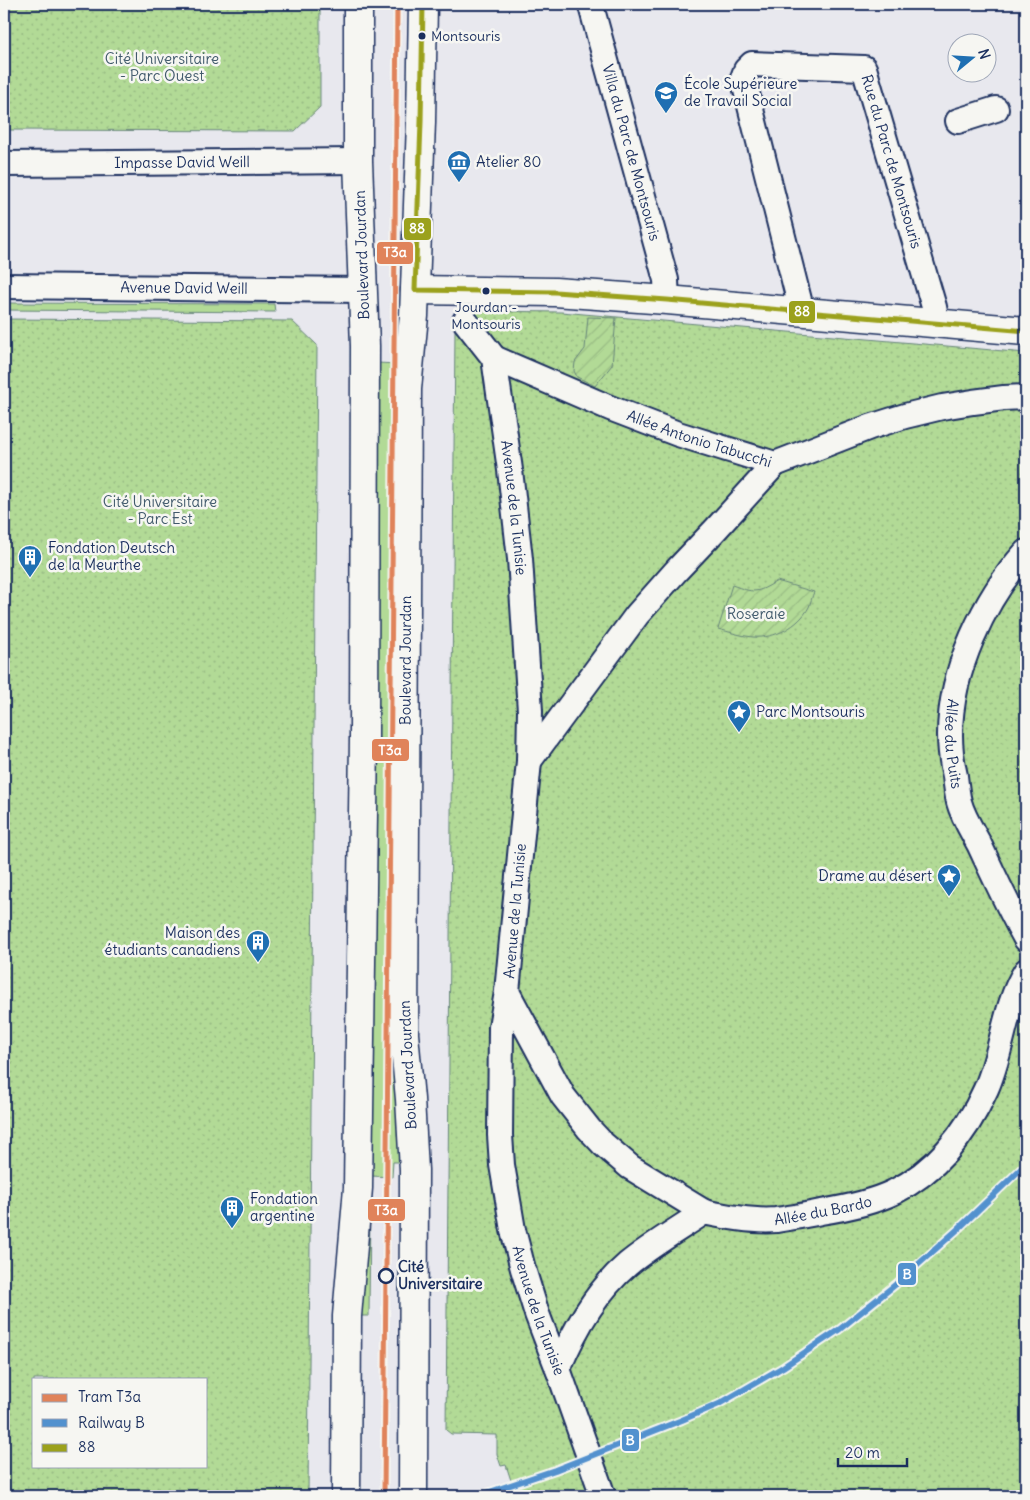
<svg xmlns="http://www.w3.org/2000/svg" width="1030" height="1500" viewBox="0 0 1030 1500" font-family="Delius,sans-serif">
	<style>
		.grass { fill: #b2da96; stroke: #66847a }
		.park { fill: url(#park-dots); stroke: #66847a; fill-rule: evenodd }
		.garden { fill: url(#garden-furrows); stroke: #66847a }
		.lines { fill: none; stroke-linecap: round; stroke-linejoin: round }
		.street-casing { stroke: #1b2f5e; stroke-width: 28 }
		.secondary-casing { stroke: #1b2f5e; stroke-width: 31 }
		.primary-casing { stroke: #1b2f5e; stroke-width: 31 }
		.street { stroke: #f6f6f2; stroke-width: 24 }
		.secondary { stroke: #f6f6f2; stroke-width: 28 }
		.primary { stroke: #f6f6f2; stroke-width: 28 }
		.bus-1-casing { stroke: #f6f6f2; stroke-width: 9 }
		.bus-1 { stroke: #9ba11c; stroke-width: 5 }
		.rail-1-casing { stroke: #f6f6f2; stroke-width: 10 }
		.rail-1 { stroke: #5291ce; stroke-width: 6 }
		.tram-1-casing { stroke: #f6f6f2; stroke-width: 9 }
		.tram-1 { stroke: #e0835a; stroke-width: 5 }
		.bus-dot { fill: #1b2f5e; stroke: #f6f6f2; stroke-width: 2 }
		.stop-dot { fill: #f6f6f2; stroke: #1b2f5e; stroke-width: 2.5 }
		.labels { text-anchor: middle; stroke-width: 5; stroke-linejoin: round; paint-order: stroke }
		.bus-label { font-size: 14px; fill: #1b2f5e; stroke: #f6f6f2; text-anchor: start }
		.park-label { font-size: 15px; fill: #415a6c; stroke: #f6f6f2 }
		.poi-label { font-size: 15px; fill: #1b2f5e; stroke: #f6f6f2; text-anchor: start }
		.street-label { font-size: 15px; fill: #1b2f5e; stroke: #f6f6f2 }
		.stop-label { font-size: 15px; font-weight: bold; fill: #1b2f5e; stroke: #f6f6f2; text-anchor: start }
		.line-badge { stroke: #f6f6f2; stroke-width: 2 }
		.badge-label { font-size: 14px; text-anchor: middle; font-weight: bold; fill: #fff }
	</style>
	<defs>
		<pattern id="park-dots" width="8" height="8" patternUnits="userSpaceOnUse" patternTransform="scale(1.25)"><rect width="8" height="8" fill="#b2da96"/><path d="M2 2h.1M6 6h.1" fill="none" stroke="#98bb84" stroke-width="1.8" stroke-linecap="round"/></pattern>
		<pattern id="garden-furrows" width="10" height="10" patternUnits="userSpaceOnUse" patternTransform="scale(1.25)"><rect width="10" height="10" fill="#b2da96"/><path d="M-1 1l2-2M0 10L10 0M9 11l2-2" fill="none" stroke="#98bb84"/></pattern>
	</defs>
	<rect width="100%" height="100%" fill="#e8e8ee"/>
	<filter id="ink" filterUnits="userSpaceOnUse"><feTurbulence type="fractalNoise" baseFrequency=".02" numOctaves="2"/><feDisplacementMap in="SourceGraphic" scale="10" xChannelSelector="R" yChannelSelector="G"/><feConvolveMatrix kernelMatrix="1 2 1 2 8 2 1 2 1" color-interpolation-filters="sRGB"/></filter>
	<g filter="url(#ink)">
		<path class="grass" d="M4,303L274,304L275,312L4,310Z
			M377,363L399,364L408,1162H393L392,1177L371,1176Z
			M370,1201L369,1316H353Z"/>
		<path class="park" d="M4,4H320V107L295,131L4,130Z
			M475,311L561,312L1026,353V1496H516L506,1465L501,1466L497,1454V1435L451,1434L446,1430L455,329Z
			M4,319L292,321L317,345L308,1496H4ZM34,1379H206V1466H34Z"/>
		<path class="garden" d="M588,317L616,318L612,365L595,386L577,377L574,371L575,362L585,349Z
			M777,581L814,592C812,596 811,602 809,607C799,626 775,639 753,637C741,636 730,632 718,629L732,585C754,593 756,594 777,581Z"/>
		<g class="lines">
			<g class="street-casing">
				<g id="street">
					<path id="s1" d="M591,6L666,280L667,300"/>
					<path d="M958,121L996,109"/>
					<path id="s2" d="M4,164L358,161"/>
					<path id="s3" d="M4,286L363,290"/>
					<path id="s4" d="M802,312L743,78L746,70L752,64L864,68L934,307L937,323"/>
					<path id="s5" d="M465,321L494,358L510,470L520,559L530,711L529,761L507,992L501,1027L500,1135L502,1165L513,1230L523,1269L537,1314L558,1369L603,1496"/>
					<path id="s6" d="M494,358L610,408L678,434L775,464L870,427L905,416L942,407L973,402L1004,398L1026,397"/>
					<path id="s7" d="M1026,552C984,599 950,671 950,735C950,748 952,763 955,776C956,785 957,794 959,802C963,817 972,831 979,844C994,876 1009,909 1026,939"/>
					<path d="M529,761L637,615L676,571L715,530L775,464"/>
					<path d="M507,992L563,1096L589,1129L603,1144L630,1167L704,1212"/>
					<path id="s8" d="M558,1369C574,1330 595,1292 628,1264C651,1245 679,1229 704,1212C727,1217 753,1222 776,1220C791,1218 806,1215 821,1212C846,1208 871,1203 894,1192C937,1170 967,1132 986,1089C1003,1051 1004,1006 1026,971"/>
				</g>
			</g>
			<g class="secondary-casing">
				<path id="secondary" d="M415,290L555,292L667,300L1026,331"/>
			</g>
			<g class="primary-casing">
				<g id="primary">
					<path d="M346,1496L347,1316L358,1188L364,738L365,346L358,161V4"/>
					<path id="s9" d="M413,1496L414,1170L410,1099L404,1034L407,389L414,316L421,122L423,4"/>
				</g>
			</g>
			<use href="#street" class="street"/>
			<use href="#secondary" class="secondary"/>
			<use href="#primary" class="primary"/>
			<g class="bus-1-casing">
				<path id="bus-1" d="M423,4L421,122L415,290L555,292L667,300L1026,331"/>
			</g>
			<use href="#bus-1" class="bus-1"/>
			<g class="rail-1-casing">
				<path id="rail-1" d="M478,1496L555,1470L682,1420L719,1404L783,1367L840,1329L895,1285L957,1230L1026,1164"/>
			</g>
			<use href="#rail-1" class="rail-1"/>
			<g class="tram-1-casing">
				<path id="tram-1" d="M384,1496L397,4"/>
			</g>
			<use href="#tram-1" class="tram-1"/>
		</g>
	</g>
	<defs>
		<g id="university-pin" transform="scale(1.25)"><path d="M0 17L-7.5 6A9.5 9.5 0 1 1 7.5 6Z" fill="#1f6fb2" stroke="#f6f6f2"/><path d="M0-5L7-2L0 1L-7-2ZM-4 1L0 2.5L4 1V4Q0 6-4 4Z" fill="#fff"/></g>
		<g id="museum-pin" transform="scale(1.25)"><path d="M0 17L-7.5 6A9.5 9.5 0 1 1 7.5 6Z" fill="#1f6fb2" stroke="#f6f6f2"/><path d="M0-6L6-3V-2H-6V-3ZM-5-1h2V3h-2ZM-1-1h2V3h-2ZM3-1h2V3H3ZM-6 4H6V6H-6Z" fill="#fff"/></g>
		<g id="building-pin" transform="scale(1.25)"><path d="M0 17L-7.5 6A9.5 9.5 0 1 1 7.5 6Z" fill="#1f6fb2" stroke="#f6f6f2"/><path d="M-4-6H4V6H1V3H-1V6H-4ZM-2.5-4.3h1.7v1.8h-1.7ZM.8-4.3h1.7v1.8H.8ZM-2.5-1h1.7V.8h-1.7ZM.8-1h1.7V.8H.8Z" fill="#fff"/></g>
		<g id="sight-pin" transform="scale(1.25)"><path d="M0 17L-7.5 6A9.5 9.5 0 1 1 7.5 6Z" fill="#1f6fb2" stroke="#f6f6f2"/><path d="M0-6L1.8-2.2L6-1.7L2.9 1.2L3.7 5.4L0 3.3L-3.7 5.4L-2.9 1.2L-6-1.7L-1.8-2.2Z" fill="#fff"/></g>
	</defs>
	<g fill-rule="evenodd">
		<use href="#university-pin" x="666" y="93"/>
		<use href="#museum-pin" x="459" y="162"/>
		<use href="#building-pin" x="30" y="557"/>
		<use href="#sight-pin" x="739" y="712"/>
		<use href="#sight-pin" x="949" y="876"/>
		<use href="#building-pin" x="258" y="942"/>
		<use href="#building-pin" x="232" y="1208"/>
	</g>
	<g class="bus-dot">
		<circle cx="422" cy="36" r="4.5"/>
		<circle cx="486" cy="291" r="4.5"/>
	</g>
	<circle class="stop-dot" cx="386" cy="1276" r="7"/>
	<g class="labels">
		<g class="bus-label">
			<text x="431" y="41">Montsouris</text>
			<text x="486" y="312" text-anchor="middle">Jourdan -<tspan x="486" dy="17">Montsouris</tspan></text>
		</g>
		<g class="park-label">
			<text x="162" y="64">Cité Universitaire<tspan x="162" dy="17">- Parc Ouest</tspan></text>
			<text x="160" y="507">Cité Universitaire<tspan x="160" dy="17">- Parc Est</tspan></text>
			<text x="756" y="619">Roseraie</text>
		</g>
		<g class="poi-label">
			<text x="684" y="89">École Supérieure<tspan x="684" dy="17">de Travail Social</tspan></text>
			<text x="476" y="167">Atelier 80</text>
			<text x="48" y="553">Fondation Deutsch<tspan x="48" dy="17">de la Meurthe</tspan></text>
			<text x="756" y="717">Parc Montsouris</text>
			<text x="932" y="881" text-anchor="end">Drame au désert</text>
			<text x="240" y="938" text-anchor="end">Maison des<tspan x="240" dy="17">étudiants canadiens</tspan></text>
			<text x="250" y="1204">Fondation<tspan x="250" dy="17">argentine</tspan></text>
		</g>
		<g class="street-label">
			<text dy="5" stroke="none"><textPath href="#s1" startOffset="152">Villa du Parc de Montsouris</textPath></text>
			<text dy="5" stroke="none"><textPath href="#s4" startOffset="468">Rue du Parc de Montsouris</textPath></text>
			<text dy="5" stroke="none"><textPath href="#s2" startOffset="178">Impasse David Weill</textPath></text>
			<text transform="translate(362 255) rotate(-92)" y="5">Boulevard Jourdan</text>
			<text dy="5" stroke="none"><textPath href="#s3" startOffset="180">Avenue David Weill</textPath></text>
			<text dy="5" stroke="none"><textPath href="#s6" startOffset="221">Allée Antonio Tabucchi</textPath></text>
			<text dy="5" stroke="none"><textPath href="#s5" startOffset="198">Avenue de la Tunisie</textPath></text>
			<text dy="5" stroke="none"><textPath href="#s9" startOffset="836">Boulevard Jourdan</textPath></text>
			<text dy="5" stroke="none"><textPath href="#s7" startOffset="211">Allée du Puits</textPath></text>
			<text transform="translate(515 911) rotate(-85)" y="5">Avenue de la Tunisie</text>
			<text transform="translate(408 1065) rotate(-93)" y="5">Boulevard Jourdan</text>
			<text dy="5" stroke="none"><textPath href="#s8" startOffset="340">Allée du Bardo</textPath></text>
			<text dy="5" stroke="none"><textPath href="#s5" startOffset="1008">Avenue de la Tunisie</textPath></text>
		</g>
		<g class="stop-label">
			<text x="398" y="1272">Cité<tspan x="398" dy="17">Universitaire</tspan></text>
		</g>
	</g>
	<g class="line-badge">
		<rect x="403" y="217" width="29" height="24" rx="5" fill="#9ba11c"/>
		<rect x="376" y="241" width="38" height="24" rx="5" fill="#e0835a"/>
		<rect x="788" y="300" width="28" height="24" rx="5" fill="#9ba11c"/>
		<rect x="371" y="738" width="39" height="24" rx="5" fill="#e0835a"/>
		<rect x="367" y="1198" width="39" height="24" rx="5" fill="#e0835a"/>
		<rect x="897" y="1262" width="20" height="24" rx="5" fill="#5291ce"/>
		<rect x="621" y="1428" width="19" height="24" rx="5" fill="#5291ce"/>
	</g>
	<g class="badge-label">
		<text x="417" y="233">88</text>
		<text x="395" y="257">T3a</text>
		<text x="802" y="316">88</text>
		<text x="390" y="755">T3a</text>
		<text x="386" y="1215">T3a</text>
		<text x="907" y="1279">B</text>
		<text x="630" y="1445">B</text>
	</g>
	<rect width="1030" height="1500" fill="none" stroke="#f6f6f2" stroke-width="20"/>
	<rect x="10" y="10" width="1010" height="1480" fill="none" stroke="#1b2f5e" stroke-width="2" filter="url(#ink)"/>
	<rect x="32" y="1378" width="175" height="90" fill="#f6f6f2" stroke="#9ea6b7"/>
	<rect x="42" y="1394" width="25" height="8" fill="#e0835a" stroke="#9ea6b7"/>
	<text x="78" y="1402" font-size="15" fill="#1b2f5e">Tram T3a</text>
	<rect x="42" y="1419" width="25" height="8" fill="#5291ce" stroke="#9ea6b7"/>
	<text x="78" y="1428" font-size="15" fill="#1b2f5e">Railway B</text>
	<rect x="42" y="1444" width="25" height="8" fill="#9ba11c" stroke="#9ea6b7"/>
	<text x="78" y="1452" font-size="15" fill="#1b2f5e">88</text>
	<g transform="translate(972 58) rotate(72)"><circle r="24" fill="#f6f6f2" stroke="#9ea6b7"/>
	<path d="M0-4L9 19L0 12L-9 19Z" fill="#1f6fb2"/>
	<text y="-8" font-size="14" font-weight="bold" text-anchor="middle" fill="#1b2f5e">N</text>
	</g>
	<path d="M838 1458v8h69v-8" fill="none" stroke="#1b2f5e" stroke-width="2.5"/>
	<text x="845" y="1458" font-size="15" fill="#1b2f5e" stroke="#f6f6f2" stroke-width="4" paint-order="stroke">20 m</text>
</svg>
